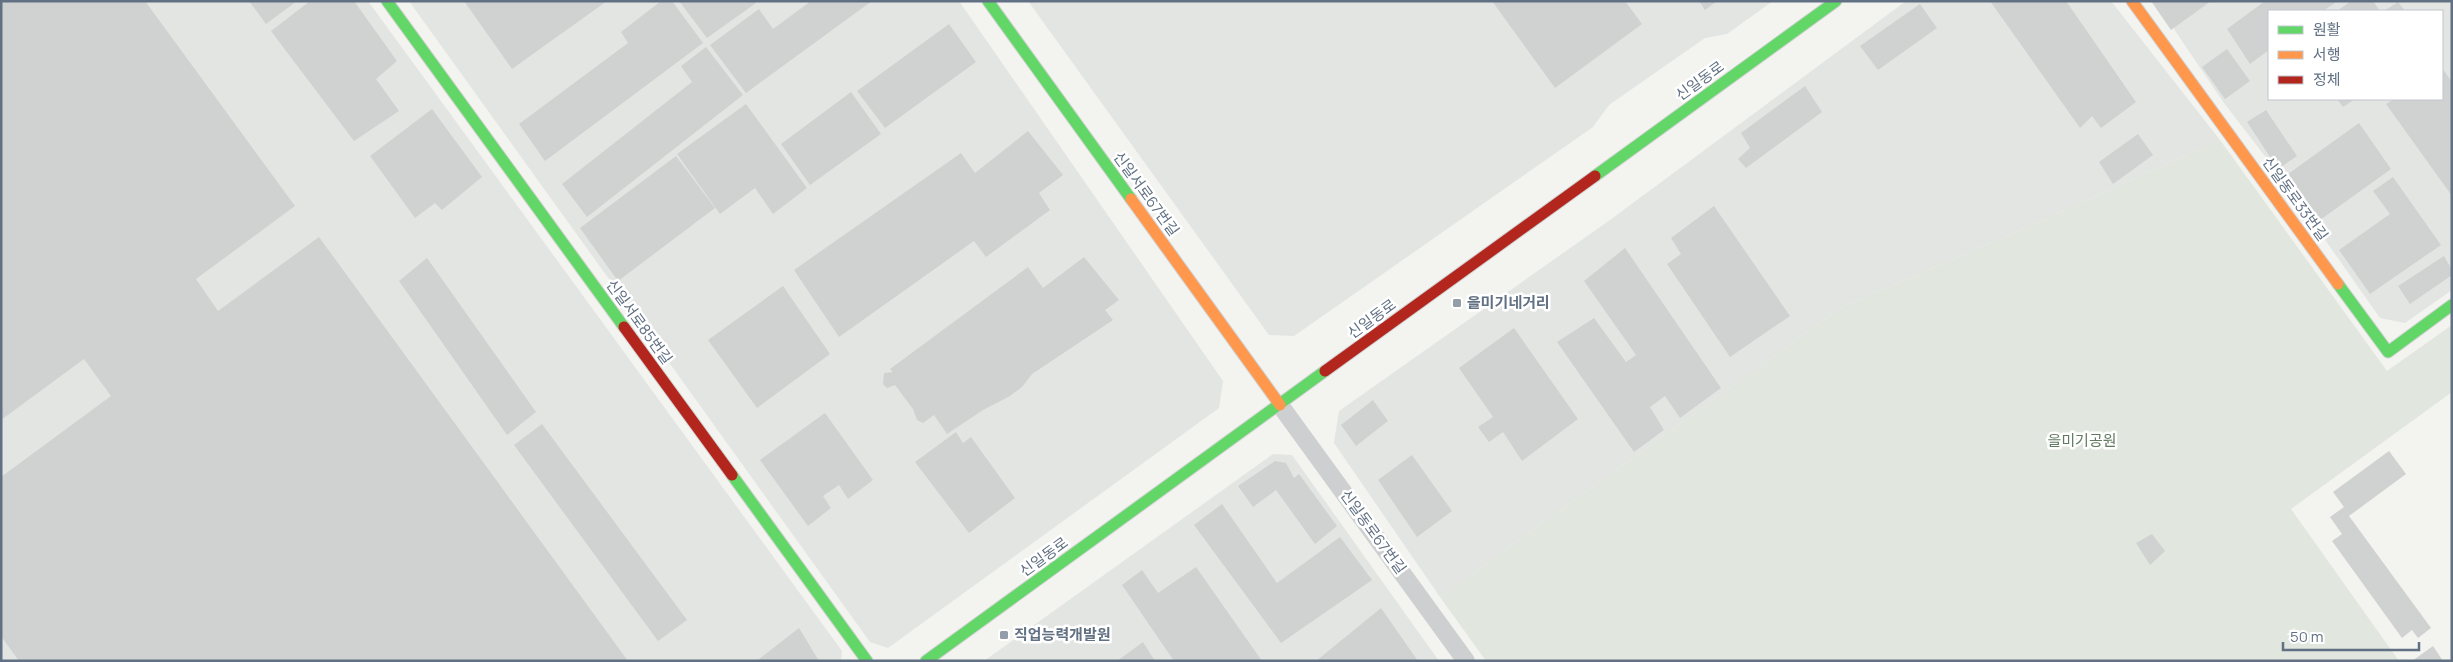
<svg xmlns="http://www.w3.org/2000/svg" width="2453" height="662" viewBox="0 0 2453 662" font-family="Manrope,'Noto Sans KR',sans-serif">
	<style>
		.built { fill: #e3e5e3; fill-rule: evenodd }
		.green { fill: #e1e6de }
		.building { fill: #d0d1d1 }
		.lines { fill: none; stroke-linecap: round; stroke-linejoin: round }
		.fast-casing { stroke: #cfd1d1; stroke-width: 13 }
		.slow-casing { stroke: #cfd1d1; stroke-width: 13 }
		.jam-casing { stroke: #cfd1d1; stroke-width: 13 }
		.street { stroke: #cecfd0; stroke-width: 18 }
		.fast { stroke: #63d668; stroke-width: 11 }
		.slow { stroke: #ff974d; stroke-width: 11 }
		.jam { stroke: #b3261e; stroke-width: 11 }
		.poi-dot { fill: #949ea9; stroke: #fff; stroke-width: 2 }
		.labels { text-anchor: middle; stroke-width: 5; stroke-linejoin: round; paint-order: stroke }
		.street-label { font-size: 15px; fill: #617083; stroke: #fff }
		.poi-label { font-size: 15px; font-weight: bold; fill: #617083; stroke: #fff; text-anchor: start }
		.park-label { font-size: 15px; fill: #627a60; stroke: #fff }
	</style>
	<rect width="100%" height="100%" fill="#f3f3f0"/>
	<path class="built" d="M1,1H368L842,651L841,661H1Z
		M409,1H959L1223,381L1219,408L888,648L870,642Z
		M1028,1H1773L1727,34L1705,38L1609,105L1593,127L1294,336L1269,335Z
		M1906,1H2111L2220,140L2014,233L1842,307L1440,597L1334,443L1339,411L1610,220Z
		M2155,1H2452V290L2405,323L2380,318L2281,177L2224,103ZM2269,11H2442V99H2269Z
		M1273,454L1292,455L1439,661H984Z"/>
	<path class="green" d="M2220,140L2387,371L2452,325V392L2291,509L2399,661H1486L1440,597L1842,307L2014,233Z"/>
	<path class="building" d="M1,1H145L295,206L196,279L218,311L319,237L628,661H19L1,636V477L111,396L84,359L1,420Z
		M249,1H297L266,24Z
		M310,1H354L397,61L376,79L399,111L354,141L271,31Z
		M464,1H607L512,69Z
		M661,1H672L703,43L545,161L519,124L628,43L621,32Z
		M679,1H754L756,3L707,38Z
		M811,1H872L746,93L710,45L759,9L773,29Z
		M1492,1H1625L1642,24L1555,88Z
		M1699,1H1717L1705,10Z
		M1990,1H2066L2136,102L2101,128L2092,116L2080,128Z
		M2151,1H2211L2171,30Z
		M2265,1H2334L2335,3L2323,11H2269V50L2250,64L2227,29Z
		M2351,1H2373L2380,11H2337Z
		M2398,2L2405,11H2384Z
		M1920,4L1937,28L1878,70L1860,46Z
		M949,24L976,62L885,128L857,91Z
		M706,47L743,95L587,217L562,184L692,82L681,66Z
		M2227,49L2250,81L2225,99L2202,67Z
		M2442,68L2452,82V196L2386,104L2394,99H2442Z
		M1805,86L1822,112L1746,168L1738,159L1750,148L1741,133Z
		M851,92L881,134L810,185L781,144Z
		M2337,99H2355L2343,107Z
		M746,104L807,188L773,214L755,188L720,214L677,154Z
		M432,109L482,177L442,210L435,203L415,218L370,156Z
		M2266,110L2297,156L2278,169L2247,122Z
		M2359,123L2391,169L2320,220L2288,174Z
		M1028,131L1063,175L1039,193L1050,210L986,257L974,241L839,337L794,270L961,153L975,173Z
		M2138,134L2153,155L2113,184L2099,162Z
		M676,156L715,208L618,281L580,228Z
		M2393,177L2441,245L2370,294L2339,250L2390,214L2373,191Z
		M1714,206L1790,316L1730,357L1667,264L1681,254L1671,238Z
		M1625,248L1721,388L1680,418L1665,396L1650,407L1664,430L1634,452L1557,342L1594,318L1626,362L1636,355L1584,281Z
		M2444,256L2452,270V275L2410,304L2398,286Z
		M1084,257L1119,300L1105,310L1113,320L1032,374L1022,387L1010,396L983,410L947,434L934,415L923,423L917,420L913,409L895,385L887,388L883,384L884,373L893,372L890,369L1028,267L1043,288Z
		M427,258L536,412L507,435L399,281Z
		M783,286L830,354L757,408L708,340Z
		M1514,328L1578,419L1522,461L1503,432L1489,442L1478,427L1493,417L1459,368Z
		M1373,400L1388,421L1356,446L1341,425Z
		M825,413L873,480L848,499L839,485L823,496L831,508L808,526L760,460Z
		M542,424L687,620L658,641L514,445Z
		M956,432L963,443L971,437L1015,498L969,533L915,462Z
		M2389,451L2406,474L2349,516L2431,628L2418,638L2412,630L2402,638L2332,541L2342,534L2330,517L2344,507L2333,492Z
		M1412,455L1452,511L1417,537L1378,480Z
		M1275,461L1286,463L1294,478L1299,474L1337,526L1315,544L1276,490L1253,507L1238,486Z
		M1222,504L1277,583L1340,537L1372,580L1281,643L1194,525Z
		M2152,534L2165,551L2150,565L2136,543Z
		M1196,567L1262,661H1174L1122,585L1142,570L1158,593Z
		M1381,608L1418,661H1316Z
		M799,628L819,661H760L759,659Z
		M1143,642L1155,661H1117Z
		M2433,646L2443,661H2412Z"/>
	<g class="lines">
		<g class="fast-casing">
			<path id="fast" d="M387,1L624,327
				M988,1L1131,199
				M1595,176L1836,1
				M2338,284L2388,352L2452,305
				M732,475L867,661
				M926,661L1325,371"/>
		</g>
		<g class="slow-casing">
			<path id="slow" d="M2132,1L2338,284
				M1131,199L1280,405"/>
		</g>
		<g class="jam-casing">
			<path id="jam" d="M624,327L732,475
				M1325,371L1595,176"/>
		</g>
		<path class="street" d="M1280,405L1466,661"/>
		<use href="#fast" class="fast"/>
		<use href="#slow" class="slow"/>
		<use href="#jam" class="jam"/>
	</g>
	<g class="poi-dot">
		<rect x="1452" y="298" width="10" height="10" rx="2.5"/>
		<rect x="999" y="630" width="10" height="10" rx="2.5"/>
	</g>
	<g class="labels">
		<g class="street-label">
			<text transform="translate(1700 81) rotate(-36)" y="5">신일동로</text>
			<text transform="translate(1146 194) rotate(54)" y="5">신일서로67번길</text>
			<text transform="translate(2295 199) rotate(54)" y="5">신일동로33번길</text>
			<text transform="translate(1372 319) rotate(-36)" y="5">신일동로</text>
			<text transform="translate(639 322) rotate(54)" y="5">신일서로85번길</text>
			<text transform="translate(1373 532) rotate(54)" y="5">신일동로67번길</text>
			<text transform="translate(1044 557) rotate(-36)" y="5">신일동로</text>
		</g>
		<g class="poi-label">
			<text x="1467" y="308">을미기네거리</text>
			<text x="1014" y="640">직업능력개발원</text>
		</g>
		<g class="park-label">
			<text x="2082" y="446">을미기공원</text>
		</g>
	</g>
	<rect width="2453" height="662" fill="none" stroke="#617083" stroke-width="5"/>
	<rect x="2268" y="10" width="175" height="90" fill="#ffffff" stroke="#c0c6cd"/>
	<rect x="2278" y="26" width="25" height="8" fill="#63d668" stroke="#c0c6cd"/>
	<text x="2313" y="35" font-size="15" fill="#617083">원활</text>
	<rect x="2278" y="51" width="25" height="8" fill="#ff974d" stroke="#c0c6cd"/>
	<text x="2313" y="60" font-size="15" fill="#617083">서행</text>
	<rect x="2278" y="76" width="25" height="8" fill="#b3261e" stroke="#c0c6cd"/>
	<text x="2313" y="85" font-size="15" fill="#617083">정체</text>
	<path d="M2283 642v8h136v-8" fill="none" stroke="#617083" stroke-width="2.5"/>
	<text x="2290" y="642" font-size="15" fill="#617083" stroke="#ffffff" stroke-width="4" paint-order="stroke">50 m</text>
</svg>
